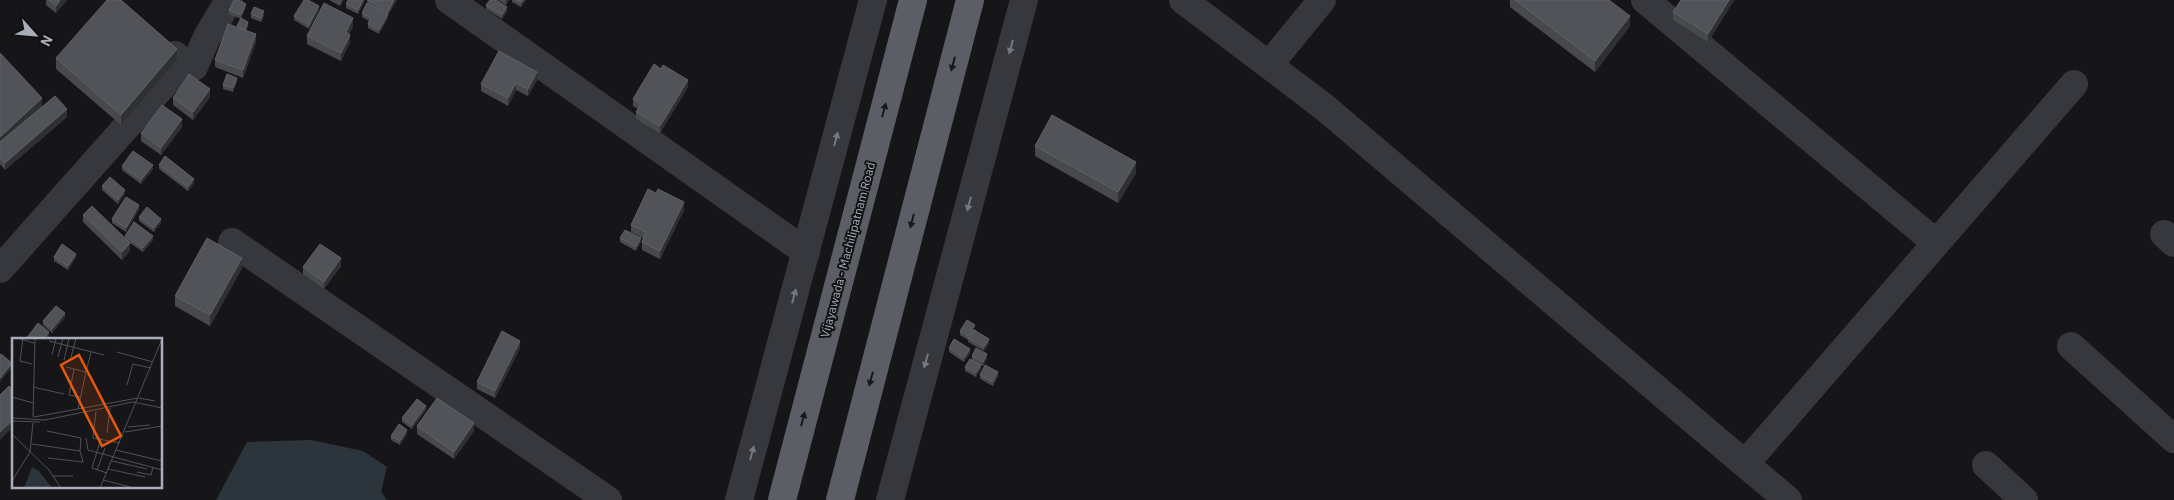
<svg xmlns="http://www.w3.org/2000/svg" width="2174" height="500" viewBox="0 0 2174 500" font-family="'IBM Plex Sans',sans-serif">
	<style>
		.water { fill: #2c353c }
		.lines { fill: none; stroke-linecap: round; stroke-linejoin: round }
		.minor { stroke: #37383d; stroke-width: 28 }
		.tertiary { stroke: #37383d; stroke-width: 28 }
		.trunk { stroke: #5b5e65; stroke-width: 28 }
		.wall { fill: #47494d }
		.shaded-wall { fill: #2f3033 }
		.building { fill: #525359; stroke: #5f6168 }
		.oneway { fill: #757881 }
		.oneway2 { fill: #18191b }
		.labels { text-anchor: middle; stroke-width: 4; stroke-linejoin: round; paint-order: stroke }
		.street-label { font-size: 12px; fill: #a8adb8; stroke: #111113 }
		.inset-road { fill: none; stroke: #505258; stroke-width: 1 }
		.view { fill: #e8590c; fill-opacity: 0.15; stroke: #e8590c; stroke-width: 2.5 }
		.inset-edge { fill: none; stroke: #a8adb8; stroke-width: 2.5 }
	</style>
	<rect width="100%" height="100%" fill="#161618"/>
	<path class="water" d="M311,440L363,451L387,467L381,492L387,500H216L247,442Z"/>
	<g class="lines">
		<path class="minor" d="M449,0L806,252
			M1183,0L1324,107L1745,464L2074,84
			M1645,0L1936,243
			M175,55L183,63L194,67L207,37L229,0
			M1269,65L1322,0
			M2164,234L2174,243
			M232,242L608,500
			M0,269L183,63
			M2071,346L2174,439
			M1745,464L1788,500
			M1986,465L2024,500"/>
		<path class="tertiary" d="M739,500L873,0
			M890,500L1024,0"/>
		<path class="trunk" d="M782,500L913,0
			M840,500L970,0"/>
	</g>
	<path class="wall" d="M46,0H67L56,13L46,5Z
		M329,0H343L340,6Z
		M348,0H365L358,14L346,8V4Z
		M368,0H397L388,15V18L379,34L368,28V24L369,21L362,17V13L367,3Z
		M498,0H509L506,5Z
		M512,0H526L521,7L512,2Z
		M1510,0H1609L1630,26L1595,72L1510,7Z
		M1734,0L1708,42L1673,20V12Z
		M486,5L507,11L502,19L486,9Z
		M246,7L241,18L248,26L246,31L256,42L243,78L215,67V60L237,27L241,19L229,14V10Z
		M319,10L309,29L294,20V16Z
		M251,14L264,15L261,22L251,18Z
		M353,26L349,34L350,42L341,61L307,44V36Z
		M0,53L42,107L67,117L5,170L0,164Z
		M56,58L177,60L121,125L56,69Z
		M537,80L528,96L516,90L508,106L481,91V84Z
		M237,81L233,92L223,89V85Z
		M688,87L660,133L636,119V112L638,109L633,106V99Z
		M210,97L193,120L173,105V98Z
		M182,127L161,155L141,141V133Z
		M1035,146L1136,173L1118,203L1035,156Z
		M159,165L194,183L188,191L159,169Z
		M122,166L153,169L141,184L122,170Z
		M102,186L125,194L118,204L102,190Z
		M139,209L126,232L112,223V219Z
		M684,210L660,259L642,250V242L643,238L631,232V225Z
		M83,215L125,238V236L153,240L143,252L130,243V251L122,260L83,222Z
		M139,217L161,223L154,232L139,221Z
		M620,238L641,242L636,251L620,242Z
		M54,257H76L68,270L54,261Z
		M341,266L324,289L303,274V267Z
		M242,268L210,326L175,306V296Z
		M65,317L52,333L43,325V321Z
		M975,329V330L989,343L984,351L968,342V340L960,335V331Z
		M520,348L495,398L477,389V382Z
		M949,348L970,353L964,362L949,352Z
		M972,356L987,358L983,366L972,360Z
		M965,367L981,369L976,377L965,371Z
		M980,375L998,376L993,386L980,379Z
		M14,379V391L12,389V381Z
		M426,410L412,429L402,422V418Z
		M417,426L474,431L454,459L417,434Z
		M407,434L400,445L391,440V436Z"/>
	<path class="shaded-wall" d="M60,0H67L56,13V6Z
		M363,0H365L358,14V10Z
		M394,0H397L388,15V18L379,34V30L388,14V12Z
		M506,0H509L506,5Z
		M523,0H526L521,7V3Z
		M1729,0H1734L1708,42V34Z
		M246,4V7L241,19V15Z
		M319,6V10L309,29V25Z
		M507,7V11L502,19V15Z
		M1630,16V26L1595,72V61Z
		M353,18V26L346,40V32Z
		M248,22V26L245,34V30Z
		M256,34V42L243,78V70Z
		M350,35V42L341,61V53Z
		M177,49V60L121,125V115Z
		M537,72V80L528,96V89Z
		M237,78V81L233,92V88Z
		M688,80V87L660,133V126Z
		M516,83V90L508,106V98Z
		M210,89V97L193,120V112Z
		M42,98V108L0,147V137Z
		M67,109V117L5,170V163Z
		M182,119V127L161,155V148Z
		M1136,162V173L1118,203V192Z
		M153,165V169L141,184V180Z
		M194,179V183L188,191V187Z
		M125,190V194L118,204V200Z
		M684,202V210L660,259V251Z
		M139,205V209L126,232V228Z
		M161,219V223L154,232V228Z
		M153,236V240L143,252V248Z
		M641,238V242L636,251V247Z
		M130,243V251L122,260V252Z
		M76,254V257L68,270V266Z
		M242,258V268L210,326V315Z
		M341,258V266L324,289V282Z
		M65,313V317L52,333V329Z
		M49,332V336L47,339H44Z
		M989,339V343L984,351V347Z
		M520,341V348L495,398V391Z
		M970,349V353L964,362V358Z
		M987,354V358L983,366V362Z
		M12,363V367L0,382V378Z
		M981,365V369L976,377V373Z
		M998,372V376L993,386V382Z
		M426,406V410L412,429V425Z
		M14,419V426L0,440V432Z
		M474,423V431L454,459V452Z
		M407,430V434L400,445V441Z"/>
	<path class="building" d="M49,0H60L56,6Z
		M107,0H121L177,49L121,115L56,58Z
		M234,0H238L246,4L241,15L229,10Z
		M304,0H308L319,6L309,25L294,16Z
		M348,0H363L358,10L346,4Z
		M367,0H394L388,12Z
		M490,0H496L507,7L502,15L486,5Z
		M516,0H523L521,3Z
		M1515,0H1609L1630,16L1595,61Z
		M1681,0H1729L1708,34L1673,12Z
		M324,3L353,18L346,32L350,35L341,53L307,36Z
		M367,3L388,14L379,30L368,24L371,18L362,13Z
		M254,7L264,11L261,18L251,14Z
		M241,18L248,22L245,30L237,26Z
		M228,24L256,34L243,70L215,60Z
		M499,51L537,72L528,89L516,83L508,98L481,84Z
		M0,53L42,98L0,137Z
		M654,64L661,69L663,65L688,80L660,126L636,112L641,104L633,99Z
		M189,74L210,89L193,112L173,98Z
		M227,74L237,78L233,88L223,85Z
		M55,96L67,109L5,163L0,157V142Z
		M162,105L182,119L161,148L141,133Z
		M1052,115L1136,162L1118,192L1035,146Z
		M133,151L153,165L141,180L122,166Z
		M165,156L194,179L188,187L159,165Z
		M110,177L125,190L118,200L102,186Z
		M648,189L656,193L658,189L684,202L660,251L642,242L646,232L631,225Z
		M126,197L139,205L126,228L112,219Z
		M92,206L130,243L122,252L83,215Z
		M147,207L161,219L154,228L139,217Z
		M134,222L153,236L143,248L125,236Z
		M625,230L641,238L636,247L620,238Z
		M207,238L242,258L210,315L175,296Z
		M62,244L76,254L68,266L54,257Z
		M320,244L341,258L324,282L303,267Z
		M56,306L65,313L52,329L43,321Z
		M967,320L975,325L968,336L960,331Z
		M38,323L49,332L44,339H26Z
		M974,330L989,339L984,347L968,338Z
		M502,331L520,341L495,391L477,382Z
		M954,339L970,349L964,358L949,348Z
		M976,348L987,354L983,362L972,356Z
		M1,354L12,363L0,378V356Z
		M970,359L981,365L976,373L965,367Z
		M985,365L998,372L993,382L980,375Z
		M9,386L14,391V419L0,432V395Z
		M437,398L474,423L454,452L417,426Z
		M417,399L426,406L412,425L402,418Z
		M399,424L407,430L400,441L391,436Z"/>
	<defs><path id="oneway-solid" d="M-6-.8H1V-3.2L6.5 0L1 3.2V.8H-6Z" transform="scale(1.25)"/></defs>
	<g class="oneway">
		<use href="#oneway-solid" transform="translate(1011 47) rotate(105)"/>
		<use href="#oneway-solid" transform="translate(836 139) rotate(-75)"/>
		<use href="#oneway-solid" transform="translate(969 204) rotate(105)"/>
		<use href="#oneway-solid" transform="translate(794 296) rotate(-75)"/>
		<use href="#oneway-solid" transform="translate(926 361) rotate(105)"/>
		<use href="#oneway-solid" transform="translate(752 453) rotate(-75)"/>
	</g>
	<g class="oneway2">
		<use href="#oneway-solid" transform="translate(953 64) rotate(105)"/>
		<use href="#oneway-solid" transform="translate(884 110) rotate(-75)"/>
		<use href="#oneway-solid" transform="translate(912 221) rotate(105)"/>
		<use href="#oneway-solid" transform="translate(871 379) rotate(105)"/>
		<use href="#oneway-solid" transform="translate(803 419) rotate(-75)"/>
	</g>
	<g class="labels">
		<g class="street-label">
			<text transform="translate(848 250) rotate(-75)" y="4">Vijayawada - Machilipatnam Road</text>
		</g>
	</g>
	<g transform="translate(12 338)">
		<rect width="150" height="150" fill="#161618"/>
		<path d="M20,129L27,133L40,150H12Z" fill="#2c353c"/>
		<path class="inset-road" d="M5,0L22,5M11,0L8,23L20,26M37,3L92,17M105,14L141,24M40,17L44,0M46,19L51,0M52,22L57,0M58,23L64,0M54,29L74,34L66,71M62,31L57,57L68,59M74,34L79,14M115,47L121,26L139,30M21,49L52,56M0,59L21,65M127,60L143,63M84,73L81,100L108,105M21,79L23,0M22,79L126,60M0,80L33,82L121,64L150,70M0,83L28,84M116,89L138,87M35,93L69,100L68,113M113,94L150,88M95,95L98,70M0,96L37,132L49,150M74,100L76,112L150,132M89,100L80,130L95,135M20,106L68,113L71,124L36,120M104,112L150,123M100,123L135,131M96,131L133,139M85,132L93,110M125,134L139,137L141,129M41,138H61M91,142L122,150M0,143L18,114L21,85M88,150L150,1"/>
		<path class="view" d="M67,17L109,98L90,108L49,27Z"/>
		<rect width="150" height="150" class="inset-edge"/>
	</g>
	<g transform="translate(35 35) rotate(117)" stroke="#111113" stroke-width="4" paint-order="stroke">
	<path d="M0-4L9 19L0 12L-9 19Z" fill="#a8adb8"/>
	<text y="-8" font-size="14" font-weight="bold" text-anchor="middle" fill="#a8adb8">N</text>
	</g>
</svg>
